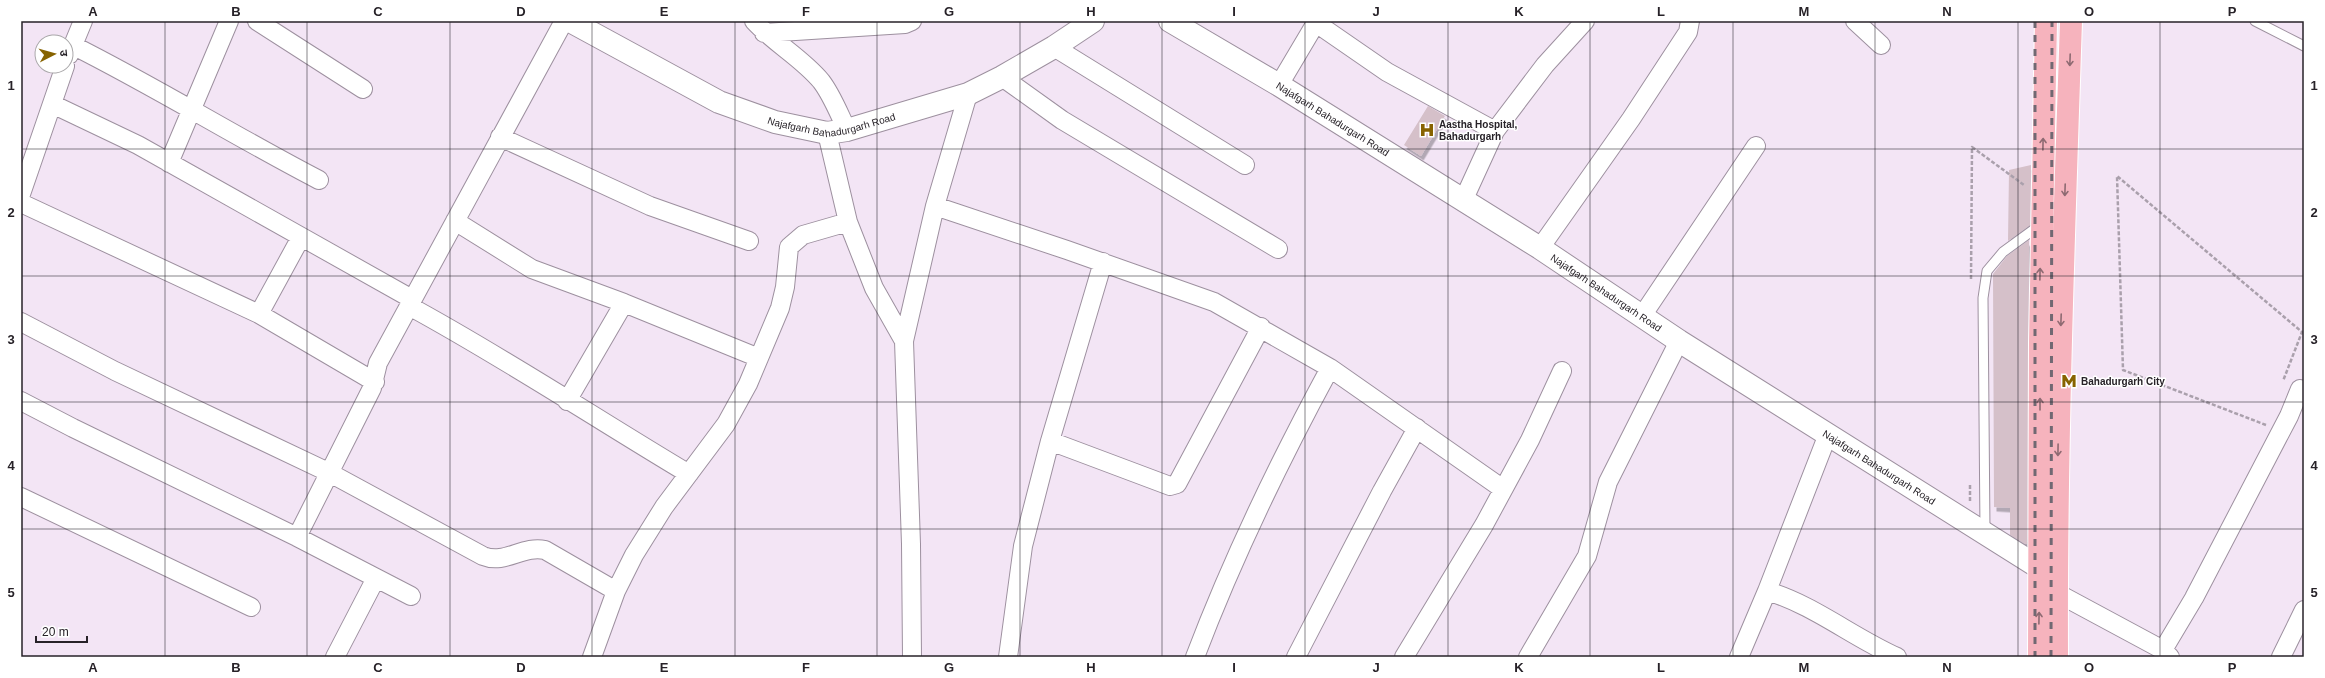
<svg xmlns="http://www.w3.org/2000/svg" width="2325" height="678" viewBox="0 0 2325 678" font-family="Arial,'Noto Sans Devanagari',sans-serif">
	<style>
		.building { fill: #d5c0c9; filter: url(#shadow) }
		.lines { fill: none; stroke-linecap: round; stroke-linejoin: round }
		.service-casing { stroke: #9d909f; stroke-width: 11 }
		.minor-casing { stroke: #9d909f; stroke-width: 20 }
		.tertiary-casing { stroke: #9d909f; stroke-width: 24 }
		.primary-casing { stroke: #fff; stroke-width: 24 }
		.path { stroke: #aaa0ac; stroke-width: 2.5; stroke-dasharray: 4 2; stroke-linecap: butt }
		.service { stroke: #fff; stroke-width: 9 }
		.minor { stroke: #fff; stroke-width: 18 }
		.tertiary { stroke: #fff; stroke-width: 22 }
		.primary { stroke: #f6b3bd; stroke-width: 22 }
		.rail { stroke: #716872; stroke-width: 3; stroke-dasharray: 7 7; stroke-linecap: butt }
		.oneway { stroke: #8e6a72 }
		.grid { fill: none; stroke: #272228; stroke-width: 1; stroke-opacity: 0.55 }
		.labels { text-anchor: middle; stroke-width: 3; stroke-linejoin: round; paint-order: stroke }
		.street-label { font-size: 10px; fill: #272228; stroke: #fff }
		.poi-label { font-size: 10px; font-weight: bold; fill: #272228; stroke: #fff; text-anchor: start }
		.neatline { fill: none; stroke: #272228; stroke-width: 1.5 }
		.grid-label { font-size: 13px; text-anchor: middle; font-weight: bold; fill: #272228 }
	</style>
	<defs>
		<filter id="shadow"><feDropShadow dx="2.5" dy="4.5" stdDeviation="0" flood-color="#0004"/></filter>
	</defs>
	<rect width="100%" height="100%" fill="#f3e5f5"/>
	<path class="building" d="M1428,106L1445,116L1421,156L1404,145Z
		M2031,165L2030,225L2008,241L2009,170Z
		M2029,240L2027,544H2025L2010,535V508L1994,507L1993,274L2007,256Z"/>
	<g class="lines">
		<g class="service-casing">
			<path id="service" d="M2255,21L2304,46
				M1985,531L1983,298L1987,271L2003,252L2040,225"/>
		</g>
		<g class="minor-casing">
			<path id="minor" d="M257,21L363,89
				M754,21C774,43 802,58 821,81C832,95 839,114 847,130
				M1855,21L1881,45
				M1316,23L1387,72L1495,131
				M764,33L905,24L912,21
				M72,45C156,87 236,137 319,180
				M1054,47L1245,165
				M69,55L83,21
				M1002,77L1062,120L1278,249
				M1279,85L1317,21
				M52,104L138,145L412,299
				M827,133L848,222L874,288L904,341
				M500,137L650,206L749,241
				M169,163L229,21
				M21,194L65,66
				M1463,201L1495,131L1545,65L1585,21
				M21,203L259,314L375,382
				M935,206L1067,250L1214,302L1330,368L1503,489
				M455,221L532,269L624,303L759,358
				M1540,248L1631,119L1688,32L1690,21
				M409,306C505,358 595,418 689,474
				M259,314L301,237
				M1642,316L1756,146
				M21,322L115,371L328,472L483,556C505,565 523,545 545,550L616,591
				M21,401L73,428L297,537L411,596
				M567,401L624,303
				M1050,441L1170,486L1177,484L1261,327
				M21,497L251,607
				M297,537L372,388L378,363L564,21
				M1767,591L1828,434
				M2057,593L2163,650L2170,657
				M2163,650L2194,598L2289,416L2300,389L2304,391
				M335,657L376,578
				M592,657L616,591L634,555L664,507L726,424L748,384L780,308L785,287L789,247L803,235L848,222
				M912,657L911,544L904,341L935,206L968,94
				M1008,657L1023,546L1050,441L1103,262
				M1195,657C1233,557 1279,462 1330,368
				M1296,657L1382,491L1417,428
				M1404,657L1484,525L1530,440L1562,371
				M1528,657L1587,556L1608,482L1679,341
				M1739,657L1767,591C1814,605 1852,637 1897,657
				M2281,657L2304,610"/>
		</g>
		<g class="tertiary-casing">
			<g id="tertiary">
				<path id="s1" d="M570,21L719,102L775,122L827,133L847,130L968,94L1002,77L1054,47L1093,21"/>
				<path id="s2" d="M1170,21L1279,85L1540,248L1679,341L2040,568"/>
			</g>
		</g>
		<g class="primary-casing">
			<path id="primary" d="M2039,657L2040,342L2046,21
				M2057,657C2056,445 2064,233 2071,21"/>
		</g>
		<path class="path" d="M1971,279L1972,147L2024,185
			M2266,425L2123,370L2117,176L2302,332L2283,381
			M1970,501V484"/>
		<use href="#service" class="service"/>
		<use href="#minor" class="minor"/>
		<use href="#tertiary" class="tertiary"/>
		<use href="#primary" class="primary"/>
		<path class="rail" d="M2035,21V657
			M2051,657L2052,21"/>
	</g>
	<defs><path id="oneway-shaft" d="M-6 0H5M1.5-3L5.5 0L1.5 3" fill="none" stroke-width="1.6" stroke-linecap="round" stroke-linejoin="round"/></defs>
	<g class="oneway">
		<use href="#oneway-shaft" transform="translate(2070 60) rotate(92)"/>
		<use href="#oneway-shaft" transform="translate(2043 144) rotate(-89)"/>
		<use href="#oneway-shaft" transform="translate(2065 190) rotate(92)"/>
		<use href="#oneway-shaft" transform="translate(2040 274) rotate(-89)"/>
		<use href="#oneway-shaft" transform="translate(2061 320) rotate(92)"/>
		<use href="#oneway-shaft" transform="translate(2040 404) rotate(-90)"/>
		<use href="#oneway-shaft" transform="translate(2058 450) rotate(91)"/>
		<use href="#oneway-shaft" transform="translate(2039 618) rotate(-89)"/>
	</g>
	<path class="grid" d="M165,21V657M307,21V657M450,21V657M592,21V657M735,21V657M877,21V657M1020,21V657M1162,21V657M1305,21V657M1448,21V657M1590,21V657M1733,21V657M1875,21V657M2018,21V657M2160,21V657M21,149H2304M21,276H2304M21,402H2304M21,529H2304"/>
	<defs>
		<g id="hospital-bare" transform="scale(1.2)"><path d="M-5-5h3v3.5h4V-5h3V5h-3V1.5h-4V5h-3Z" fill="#876300" stroke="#fff" stroke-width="2.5" paint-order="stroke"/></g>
		<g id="metro-bare" transform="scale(1.2)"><path d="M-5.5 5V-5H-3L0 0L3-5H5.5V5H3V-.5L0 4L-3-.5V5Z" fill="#876300" stroke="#fff" stroke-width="2.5" paint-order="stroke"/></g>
	</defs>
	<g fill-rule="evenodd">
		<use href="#hospital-bare" x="1427" y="130"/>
		<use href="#metro-bare" x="2069" y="381"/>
	</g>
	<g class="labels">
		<g class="street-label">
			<text dy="4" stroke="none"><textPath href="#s1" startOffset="287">Najafgarh Bahadurgarh Road</textPath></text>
			<text dy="4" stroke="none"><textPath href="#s2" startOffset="190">Najafgarh Bahadurgarh Road</textPath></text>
			<text dy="4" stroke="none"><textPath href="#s2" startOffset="514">Najafgarh Bahadurgarh Road</textPath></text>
			<text dy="4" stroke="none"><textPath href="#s2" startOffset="838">Najafgarh Bahadurgarh Road</textPath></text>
		</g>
		<g class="poi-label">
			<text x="1439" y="128">Aastha Hospital,<tspan x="1439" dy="12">Bahadurgarh</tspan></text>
			<text x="2081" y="385">Bahadurgarh City</text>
		</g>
	</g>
	<rect width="2325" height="678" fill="none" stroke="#ffffff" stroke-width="44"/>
	<g transform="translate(54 54) rotate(84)"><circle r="19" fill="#ffffff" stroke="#a9a7a9"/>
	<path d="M0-3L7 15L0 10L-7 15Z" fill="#876300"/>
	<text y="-6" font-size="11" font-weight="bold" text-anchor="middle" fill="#272228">उ</text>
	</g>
	<path d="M36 636v6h51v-6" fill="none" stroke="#272228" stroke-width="2"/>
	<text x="42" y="636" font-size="12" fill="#272228" stroke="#ffffff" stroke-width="3" paint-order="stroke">20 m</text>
	<rect x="22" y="22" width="2281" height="634" class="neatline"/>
	<g class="grid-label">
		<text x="93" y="16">A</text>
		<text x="236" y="16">B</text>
		<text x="378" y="16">C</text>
		<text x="521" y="16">D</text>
		<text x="664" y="16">E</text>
		<text x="806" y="16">F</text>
		<text x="949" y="16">G</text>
		<text x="1091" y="16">H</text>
		<text x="1234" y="16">I</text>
		<text x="1376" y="16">J</text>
		<text x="1519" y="16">K</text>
		<text x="1661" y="16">L</text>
		<text x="1804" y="16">M</text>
		<text x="1947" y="16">N</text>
		<text x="2089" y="16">O</text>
		<text x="2232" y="16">P</text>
		<text x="11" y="90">1</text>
		<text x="2314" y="90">1</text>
		<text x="11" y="217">2</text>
		<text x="2314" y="217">2</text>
		<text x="11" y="344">3</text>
		<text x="2314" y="344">3</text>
		<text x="11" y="470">4</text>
		<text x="2314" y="470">4</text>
		<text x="11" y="597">5</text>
		<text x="2314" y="597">5</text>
		<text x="93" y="672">A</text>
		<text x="236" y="672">B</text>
		<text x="378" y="672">C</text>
		<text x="521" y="672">D</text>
		<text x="664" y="672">E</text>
		<text x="806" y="672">F</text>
		<text x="949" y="672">G</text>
		<text x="1091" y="672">H</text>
		<text x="1234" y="672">I</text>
		<text x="1376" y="672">J</text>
		<text x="1519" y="672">K</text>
		<text x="1661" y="672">L</text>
		<text x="1804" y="672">M</text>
		<text x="1947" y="672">N</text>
		<text x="2089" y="672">O</text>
		<text x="2232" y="672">P</text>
	</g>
</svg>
